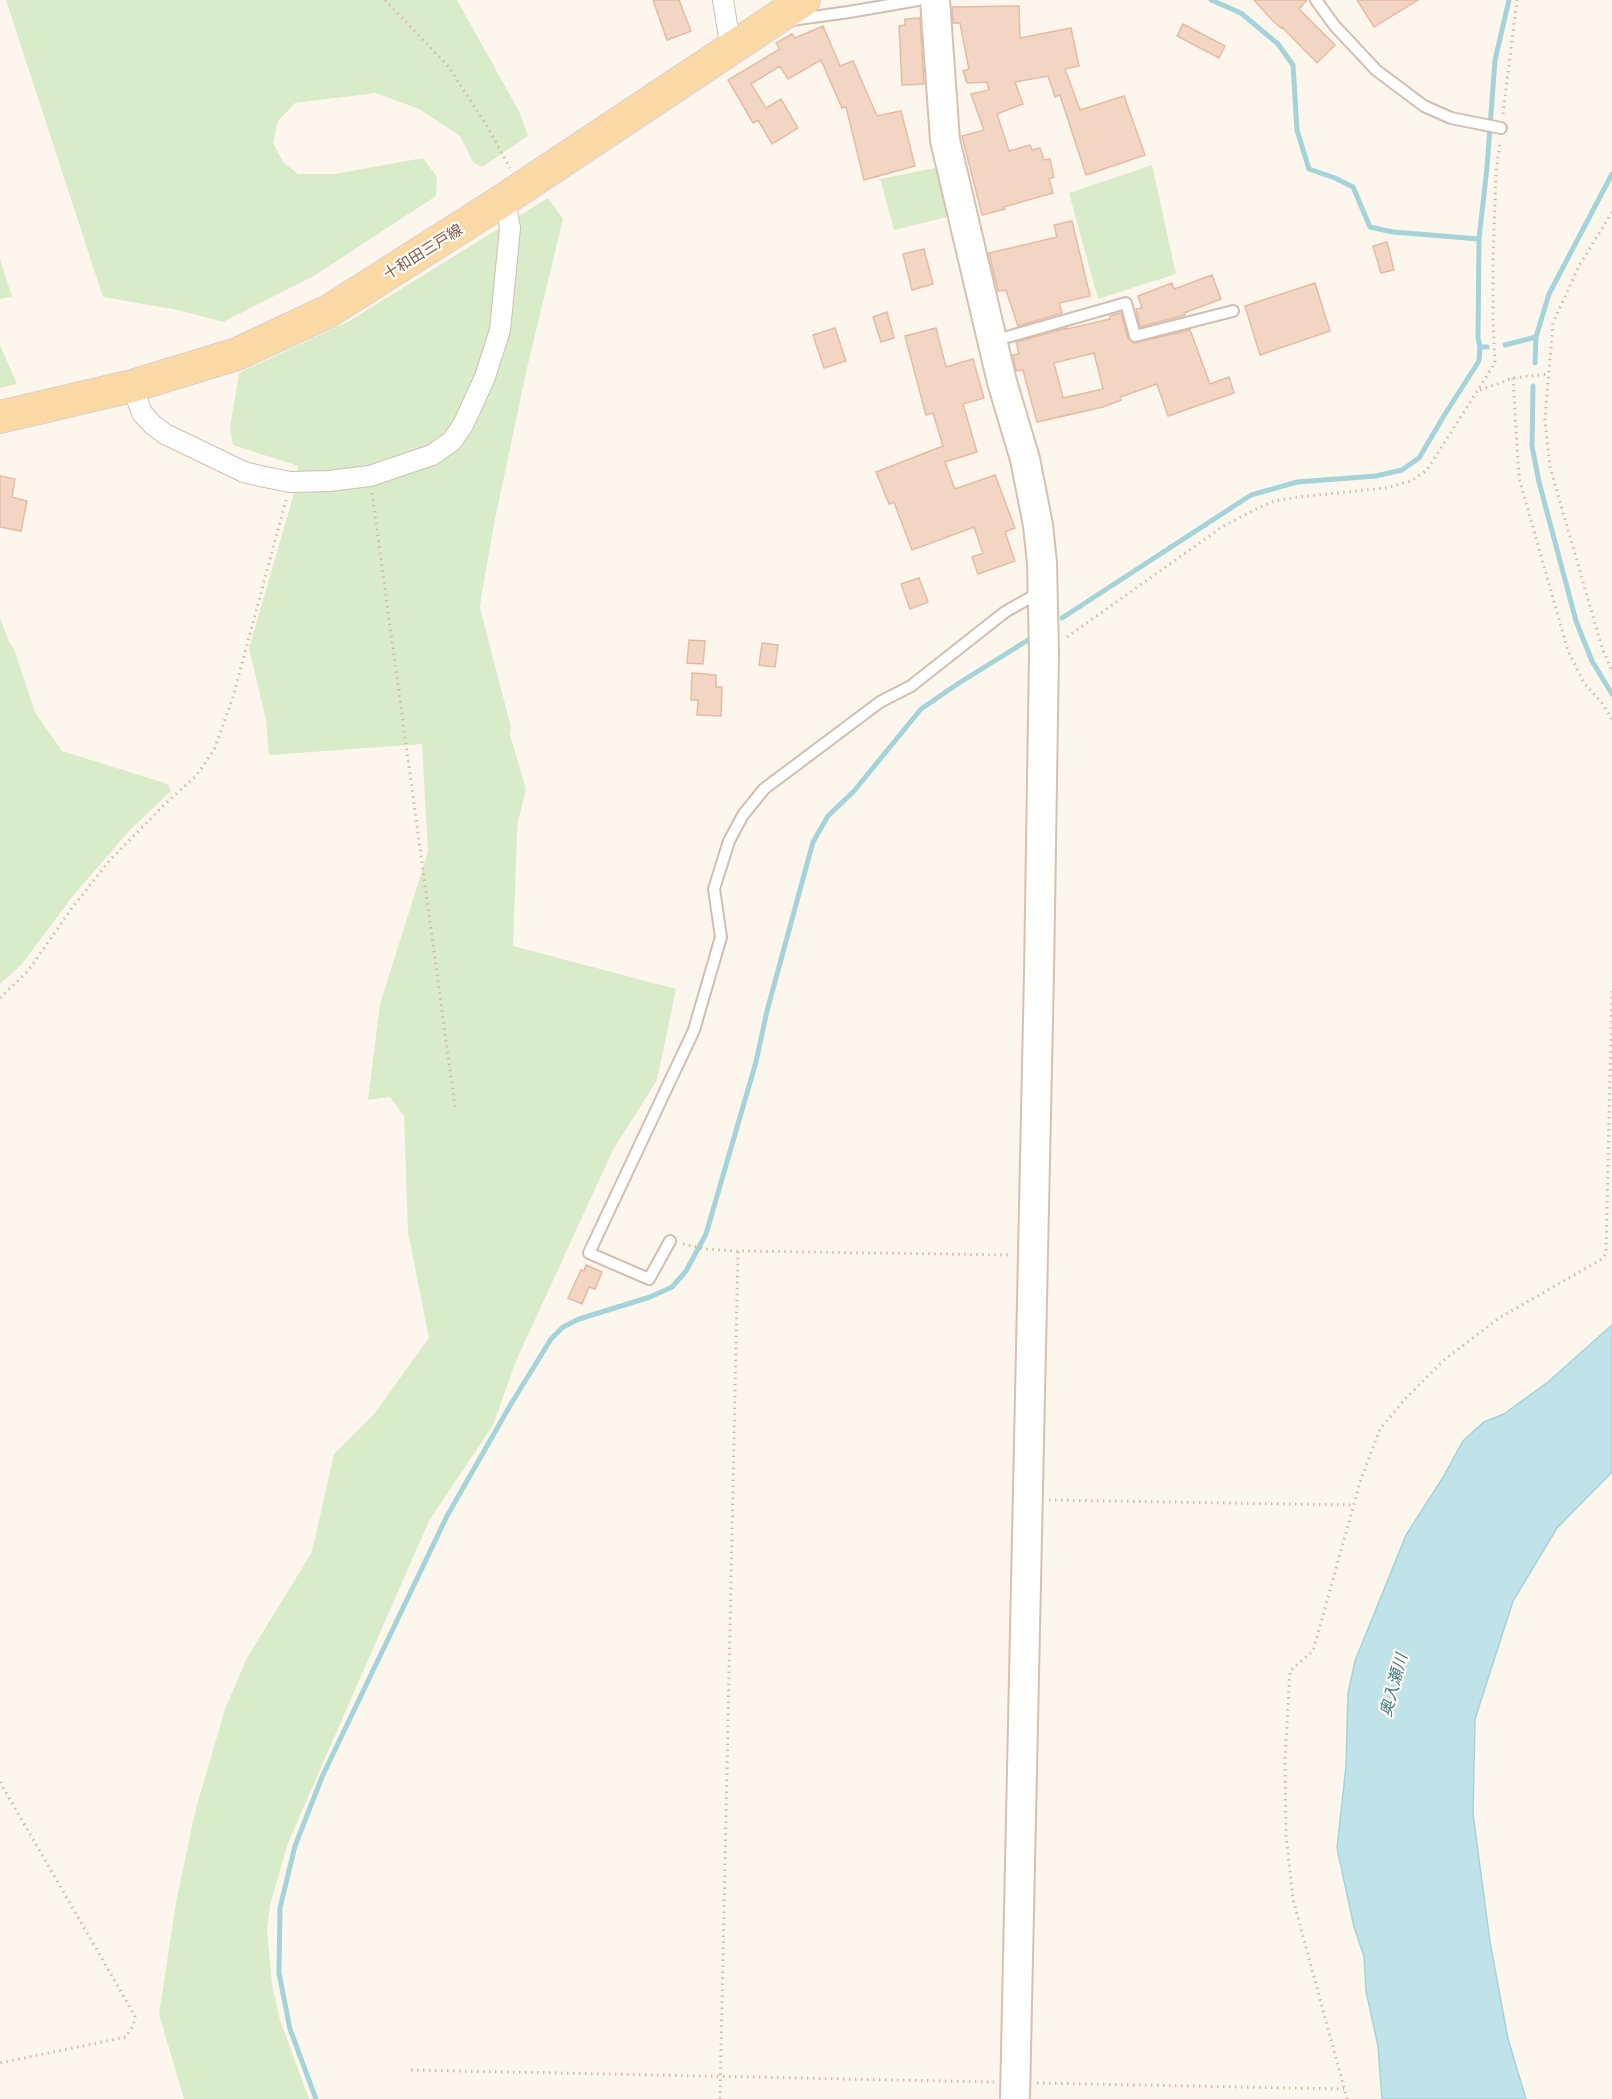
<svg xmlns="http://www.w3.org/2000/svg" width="1612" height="2099" viewBox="0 0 1612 2099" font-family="'PT Sans Narrow','Noto Sans JP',sans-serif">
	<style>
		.green { fill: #d8ecc9 }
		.water { fill: #bfe3e8; stroke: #a5d3da; stroke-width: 1.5 }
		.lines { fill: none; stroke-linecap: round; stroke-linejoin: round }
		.stream { stroke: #a5d3da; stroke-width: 5 }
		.building { fill: #f3d5c3; stroke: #e6bba3; stroke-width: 1.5; fill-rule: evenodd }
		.lane-casing { stroke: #d1beb0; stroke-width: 14 }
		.street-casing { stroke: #d1beb0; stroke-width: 22 }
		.secondary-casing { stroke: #d6c0b0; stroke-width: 32 }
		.primary-casing { stroke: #dad1cd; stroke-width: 34 }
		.path { stroke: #d9b8a5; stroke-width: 3; stroke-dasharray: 1.5 4.5; stroke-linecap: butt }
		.lane { stroke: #fff; stroke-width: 10 }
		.street { stroke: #fff; stroke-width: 20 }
		.secondary { stroke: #fff; stroke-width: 28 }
		.primary { stroke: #fbd9a5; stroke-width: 32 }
		.labels { text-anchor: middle; stroke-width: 4.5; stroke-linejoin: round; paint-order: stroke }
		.street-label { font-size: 15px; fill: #7a5c4d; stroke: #fffaf3 }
		.water-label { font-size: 16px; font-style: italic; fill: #437c86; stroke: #fffaf3 }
	</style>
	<rect width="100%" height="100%" fill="#fdf6ec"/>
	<path class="green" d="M6,0H457L519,111L528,136L482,167L473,162L460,136L419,109L376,93L295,103L278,121L273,143L283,162L298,174H335L423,158L437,177L436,196L314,276L223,322L178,310L103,297Z
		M1152,165L1176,274L1098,299L1069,193Z
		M939,167L951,216L894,230L880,179Z
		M548,198L563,219L527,368L495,519L481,598L480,608L511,727L510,735L526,789L518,821L517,834L513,946L676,989L657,1080L613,1150L516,1361L493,1425L429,1521L288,1843L270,1905L267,1930L272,1984L280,2020L309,2099H184L159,2014L176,1903L195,1812L225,1709L247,1658L312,1552L334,1454L374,1414L429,1338L408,1232L404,1116L390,1097L368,1100L380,1004L428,852L422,744L269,755L266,720L249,648L293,497L298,466L233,445L230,428L239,373L351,320Z
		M0,259L12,297L0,299Z
		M0,345L17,384L0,388Z
		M0,618L9,642L14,649L35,712L62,751L168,784L171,791L129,831L72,897L22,964L0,984Z"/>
	<path class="water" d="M1612,1325V1472L1557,1528L1513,1601L1475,1719L1473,1814L1490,1942L1508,2039L1526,2099H1382L1378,2046L1366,1991L1364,1956L1354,1927L1337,1848L1346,1766L1348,1693L1355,1661L1406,1535L1442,1479L1463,1441L1484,1422L1504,1414L1548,1382Z"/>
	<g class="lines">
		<path class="stream" d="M1211,0L1241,13L1278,44L1293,65L1297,130L1309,169L1335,178L1353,187L1370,227L1393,232L1479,239L1478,338L1480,347
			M1479,239L1487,167L1495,60L1509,0
			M1505,345L1536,337
			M1535,363L1536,337L1549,294L1612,174
			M1533,386L1532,446L1539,482L1576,621L1592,661L1612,694
			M1062,618L1251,495L1297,482L1376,476L1402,470L1419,458L1445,414L1479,361L1480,347H1487
			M316,2099L290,2029L279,1973L280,1908L295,1846L322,1777L447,1516L511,1404L551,1339L563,1327L579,1319L650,1297L672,1287L686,1271L706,1234L756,1062L767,1011L813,842L828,816L854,791L921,709L959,683L1033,637"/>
	</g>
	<path class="building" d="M653,0H679L691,31L667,40Z
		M1254,0H1307L1299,9L1335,45L1317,63L1282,27L1281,28L1273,21Z
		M1357,0H1418L1374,27Z
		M1019,6L1020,38L1071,28L1079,66L1065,69L1080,110L1124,96L1145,155L1086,175L1060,95L1055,97L1048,76L1015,82L1023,104L997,114L1009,151L1030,145L1032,150L1040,148L1044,160L1050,159L1054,177L1049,179L1053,193L1004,207L1005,209L982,215L962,136L984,130L971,94L989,90L987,82L967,83L963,71L969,69L960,23H953L952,7Z
		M920,18L924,84L902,85L899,26L905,25V19Z
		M1183,24L1225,46L1219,58L1177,36Z
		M823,26L840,66L853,61L877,116L901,111L915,166L864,180L846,107L842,108L821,60L788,79L780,66L751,84L766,108L781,99L798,128L772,144L758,120L753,123L728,80L780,49L776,43L792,34L795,38Z
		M1072,221L1090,296L1059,303L1062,313L1018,326L1006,290L998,291L989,253L1057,237L1054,225Z
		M1387,242L1394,270L1381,273L1373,246Z
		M924,249L933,284L912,290L903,254Z
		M1212,275L1221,299L1184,313L1185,315L1140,327L1136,309L1142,308L1138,296L1172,283L1174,289Z
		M1315,283L1330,331L1260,355L1245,306Z
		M887,312L894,338L881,342L873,317Z
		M1121,313L1128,338L1134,343L1190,330L1210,384L1229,377L1234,393L1168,416L1157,384L1120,397L1121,400L1103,407L1037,422L1023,370L1016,371L1013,355L1019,354L1016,342L1067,328V329L1110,319V316ZM1094,353L1103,389L1063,398L1054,363Z
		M835,328L846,361L824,368L813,335Z
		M936,328L946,367L973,359L984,398L963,404L977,452L945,462L955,489L995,475L1015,528L1005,532L1015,561L978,574L972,557L983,553L974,527L912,550L894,502L889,504L876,472L943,446L933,413L926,415L905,336Z
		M0,476L15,479L12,497L27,501L21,531L0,527Z
		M919,578L928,602L910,609L901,584Z
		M689,640L705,641L703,664L687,663Z
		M762,643L778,645L775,667L759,665Z
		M692,673L716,675V687H722L721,716L697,715L698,700H691Z
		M586,1265L602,1272L595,1289L589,1287L582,1304L568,1298L581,1270L584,1271Z"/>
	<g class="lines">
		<g class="lane-casing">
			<path id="lane" d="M1316,0L1334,25L1376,70L1424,106L1451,118L1501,128
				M791,20L849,12L918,0
				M993,341L1126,303L1135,336L1233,311
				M670,1241L649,1279L589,1253L694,1030L721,937L714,889L729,841L743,815L764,789L880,702L911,686L1005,612L1040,592"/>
		</g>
		<g class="street-casing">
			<path id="street" d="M723,0L731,50
				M132,386L142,413L153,425L165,434L244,472L260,476L290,482L329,481L370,476L432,455L452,441L463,425L485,377L500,330L510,228L505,199"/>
		</g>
		<g class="secondary-casing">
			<path id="secondary" d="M935,0L945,140L1002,382L1025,459L1038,525L1042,563L1044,653L1039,973L1015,2099"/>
		</g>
		<g class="primary-casing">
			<path id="primary" d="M0,417L132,386L237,354L329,311L505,199L804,0"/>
		</g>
		<path class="path" d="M385,0L448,66L487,126L510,168
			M1503,114L1517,0
			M1612,212L1579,266L1553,323L1545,420L1550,467L1602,648L1612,671
			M1513,378L1519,478L1568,651L1584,683L1602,703L1612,719
			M1480,390L1513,378L1548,374
			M372,493L455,1107
			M1067,637L1222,527L1258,508L1275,501L1298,497L1385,488L1411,481L1427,470L1495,363L1493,323V260L1496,172L1500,142
			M0,998L28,971L72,908L110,860L165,804L196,776L214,750L233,697L286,500
			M683,1244L704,1249L738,1251L1011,1255
			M1049,1500L1353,1505
			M0,1782L135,2016L133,2026L126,2037L0,2063
			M411,2070L994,2082
			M1037,2083L1344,2089
			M720,2099L738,1251
			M1347,2099L1293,1899L1286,1836L1285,1758L1290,1671L1313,1651L1361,1479L1380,1429L1406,1398L1444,1360L1499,1318L1602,1259L1606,1253L1612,989"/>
		<use href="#lane" class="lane"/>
		<use href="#street" class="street"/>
		<use href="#secondary" class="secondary"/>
		<use href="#primary" class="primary"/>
	</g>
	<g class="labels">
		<g class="street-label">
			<text transform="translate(423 252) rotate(-32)" y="5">十和田三戸線</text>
		</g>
		<g class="water-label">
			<text transform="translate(1393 1685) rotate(-75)" y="6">奥入瀬川</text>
		</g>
	</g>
</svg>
